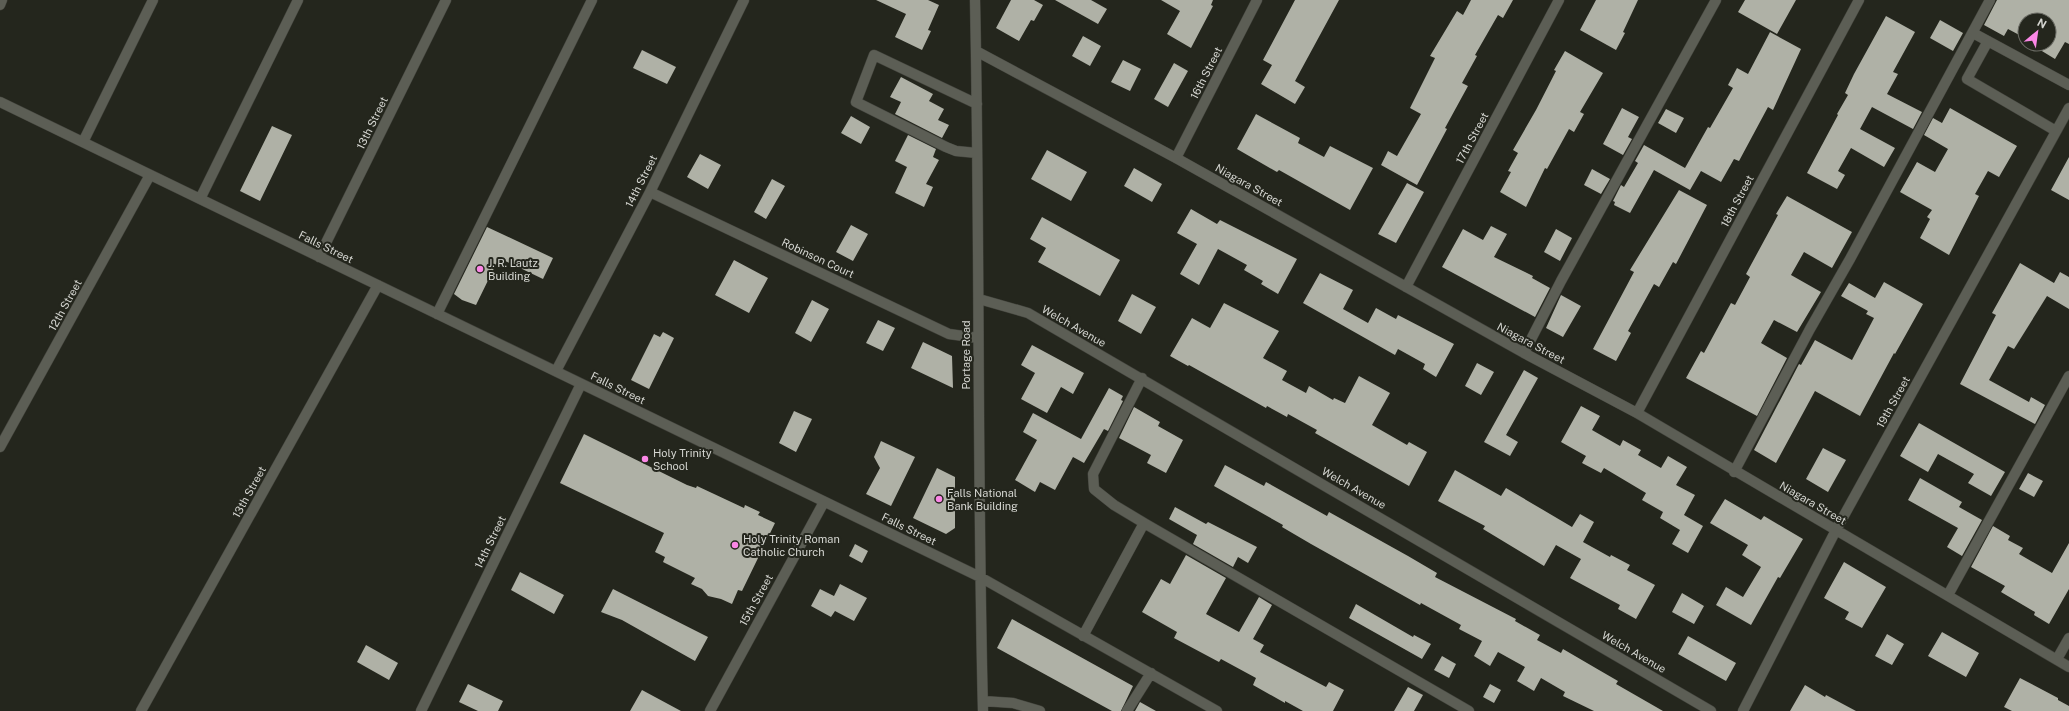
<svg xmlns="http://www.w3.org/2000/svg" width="2069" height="711" viewBox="0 0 2069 711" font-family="'Public Sans',sans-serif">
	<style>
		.building { fill: #afb1a6 }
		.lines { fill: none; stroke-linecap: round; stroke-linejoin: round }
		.minor-casing { stroke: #42433c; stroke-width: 11 }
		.minor { stroke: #5c5e55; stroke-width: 10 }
		.poi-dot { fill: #fb87e6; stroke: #24261d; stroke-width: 1.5 }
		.labels { text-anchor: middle; stroke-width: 4; stroke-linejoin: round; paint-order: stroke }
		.street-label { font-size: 11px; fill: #d5d6d1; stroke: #24261d }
		.poi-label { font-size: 11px; fill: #d5d6d1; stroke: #24261d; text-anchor: start }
	</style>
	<rect width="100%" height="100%" fill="#24261d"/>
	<path class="building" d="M876,0H928L939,5L928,30L931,31L922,50L895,37L906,14Z
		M1011,0H1034L1043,5L1034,21L1031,20L1019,41L996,28Z
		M1055,0H1091L1107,9L1098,24Z
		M1161,0H1213L1211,5L1213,6L1191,48L1167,34L1180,11Z
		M1295,0H1339L1295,81L1305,87L1295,104L1261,84L1272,65L1263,60Z
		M1471,0H1513L1503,18L1498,15L1475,55L1477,56L1462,83L1468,86L1445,128L1447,129L1417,185L1381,165L1388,151L1397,156L1421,114L1410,108L1435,58L1430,56L1457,11L1463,15Z
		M1596,0H1638L1623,32L1625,33L1616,50L1580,30Z
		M1745,0H1796L1777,34L1738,12Z
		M1997,0H2069V44L2065,42L2055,59L2037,48L2038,46L2035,44H2049V20H2025V38L2008,29L2004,36L1984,25Z
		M1886,16L1915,32L1893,72L1898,74L1887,94L1922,112L1913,129L1872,107L1860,129L1895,148L1884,167L1851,148L1838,171L1845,175L1837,189L1807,173L1838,115L1837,114L1848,95L1845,93L1854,74Z
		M1940,20L1963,33L1953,51L1930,38Z
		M1770,32L1801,49L1773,110L1768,107L1739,161L1734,159L1721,182L1701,171L1690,190L1654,170L1630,213L1614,205L1615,202L1613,201L1621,185L1624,187L1638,163L1635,161L1644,145L1685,168L1708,127L1710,128L1733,88L1728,85L1737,68L1748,74Z
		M1083,36L1101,46L1090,66L1072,56Z
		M642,50L676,67L667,84L633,68Z
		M1565,51L1603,73L1580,112L1584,114L1574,132L1569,129L1547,169L1545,168L1526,207L1500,192L1511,172L1508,171L1518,153L1513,150L1536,110L1556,71L1554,70Z
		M1123,60L1141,69L1130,91L1111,82Z
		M1174,63L1188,71L1168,107L1154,99Z
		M901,77L933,94L929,101L944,109L938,120L949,125L942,138L895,114L901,102L890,97Z
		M1622,108L1639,117L1628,137L1632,139L1623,155L1603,144Z
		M1950,108L2017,146L1999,177L1988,171L1975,194L1979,196L1949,255L1920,238L1930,219L1927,217L1932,210L1900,192L1917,162L1935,172L1948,149L1924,135L1933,118L1942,123Z
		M1666,109L1684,118L1676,133L1658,123Z
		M1256,114L1300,138L1298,143L1324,157L1330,146L1373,168L1350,210L1279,170L1277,172L1237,149Z
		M851,116L870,127L861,144L841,133Z
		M272,126L292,135L260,201L240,191Z
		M908,135L936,149L933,157L939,160L926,184L933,187L924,207L895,193L907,167L895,161Z
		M1047,150L1087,172L1071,201L1031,179Z
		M700,154L721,165L708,189L687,177Z
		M2069,157V200L2051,190Z
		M1134,168L1162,184L1152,202L1124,186Z
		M1592,169L1610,179L1601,194L1584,185Z
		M772,179L785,186L766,219L754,212Z
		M1407,183L1424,192L1396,243L1378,234Z
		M1679,190L1707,205L1676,264L1673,262L1659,287L1654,284L1628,331L1631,333L1616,361L1593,349L1634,272L1630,270Z
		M1787,196L1852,232L1832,268L1804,252L1791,275L1821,292L1797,332L1774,320L1761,343L1787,358L1757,416L1686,378L1701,351L1704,353L1731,303L1735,305L1750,277L1746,274L1778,215L1776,214Z
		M1191,209L1217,224L1220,220L1297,259L1278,294L1261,284L1263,281L1244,270L1247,265L1218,249L1199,285L1180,274L1197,244L1177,233Z
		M1042,217L1120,260L1100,296L1038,262L1046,248L1030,239Z
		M851,225L868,234L853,261L836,252Z
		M1491,226L1507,234L1494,257L1533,276L1532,278L1550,288L1535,317L1442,267L1463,229L1483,240Z
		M487,227L553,258L543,279L499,258L476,305L462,300L454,294Z
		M1556,229L1572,238L1560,261L1544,252Z
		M734,260L768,278L749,313L715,295Z
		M2020,263L2054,283L2060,272L2069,277V309L2047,296L2014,349L2008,346L1989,380L2029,402L2031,397L2045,405L2035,424L1960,384L1996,315L1992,313Z
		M1320,273L1353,290L1343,309L1368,323L1376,308L1396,319L1398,315L1454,344L1436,377L1423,369L1425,364L1398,349L1395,355L1303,303Z
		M1884,282L1923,304L1895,354L1894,353L1860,416L1815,391L1776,463L1754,450L1799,364L1801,365L1815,340L1852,360L1874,318L1866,314L1868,311L1841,296L1849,283L1875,298Z
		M1132,294L1156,307L1141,334L1118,321Z
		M1561,295L1581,306L1563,337L1546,328Z
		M812,300L829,309L811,342L795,333Z
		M1224,303L1279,331L1263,358L1287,371L1282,380L1306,393L1309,386L1333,400L1334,398L1345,403L1359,376L1390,393L1372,425L1407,445L1409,442L1427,452L1409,486L1315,433L1317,430L1288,414L1287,417L1267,406L1266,408L1189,365L1188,366L1170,356L1192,318L1210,328Z
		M878,320L895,328L883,351L866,343Z
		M663,332L674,338L649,389L631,380L654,334L660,337Z
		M923,342L952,356L953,388L911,368Z
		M1032,345L1084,373L1073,394L1061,387L1047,413L1021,399L1035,373L1021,365Z
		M1477,363L1494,372L1481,395L1465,386Z
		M1524,370L1538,378L1506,435L1518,442L1510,456L1484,442Z
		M1109,388L1123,396L1121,400L1123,401L1108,431L1104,429L1084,463L1073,457L1055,490L1040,482L1035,492L1015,480L1037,440L1023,432L1033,413L1081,439Z
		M1581,406L1600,416L1592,430L1620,446L1623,440L1641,450L1638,455L1661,468L1668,456L1687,467L1676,485L1695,495L1684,515L1703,526L1688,553L1672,544L1680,530L1660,518L1663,512L1642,500L1646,493L1604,468L1601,473L1582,463L1586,456L1561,442Z
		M1134,407L1160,422L1158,426L1183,440L1166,473L1147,463L1151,455L1119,438Z
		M794,411L812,419L796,452L779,443Z
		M1919,423L2005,472L1991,496L1968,483L1974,474L1938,454L1928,472L1900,456Z
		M584,434L687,485L696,488L697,486L744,508L745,505L760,512L758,515L775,523L742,591L738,590L732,604L721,599L708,596L702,589L691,584L695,578L663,562L665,557L655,552L664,533L560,483Z
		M881,441L915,457L891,506L866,494L880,468L874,457Z
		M1823,448L1846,460L1828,492L1806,479Z
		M1225,465L1264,486L1266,482L1327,516L1329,512L1408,556L1437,573L1435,577L1516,619L1515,621L1540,635L1537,640L1561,653L1563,649L1599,670L1618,681L1616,684L1663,711H1594L1563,696L1565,692L1541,678L1534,691L1517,681L1525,667L1498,652L1490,666L1474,656L1482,641L1459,629L1461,625L1421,603L1420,605L1311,544L1282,527L1283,525L1214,486Z
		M937,468L955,477V528L946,534L913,518Z
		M1455,470L1501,496L1506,488L1572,527L1580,514L1594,522L1583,542L1610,557L1611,555L1630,565L1627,570L1655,585L1636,619L1618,609L1620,605L1570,578L1581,559L1556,545L1544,566L1483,529L1485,526L1438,501Z
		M2028,473L2043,481L2034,497L2019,489Z
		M1920,478L1962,502L1959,507L1982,520L1962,556L1947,547L1958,528L1908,500Z
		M1725,499L1761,520L1764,516L1803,539L1780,578L1778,577L1751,625L1716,605L1726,587L1743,597L1761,567L1742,555L1748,545L1710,523Z
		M1175,507L1206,524L1208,522L1257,547L1248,563L1238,557L1233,567L1193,544L1197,535L1169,519Z
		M1993,526L2010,536L2008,540L2023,548L2019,554L2052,573L2069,543V589L2049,624L2034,615L2035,612L2001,592L2005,586L1971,567Z
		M855,544L868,551L862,563L849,556Z
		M1186,555L1226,578L1206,614L1239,632L1259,597L1272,605L1253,639L1264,645L1260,652L1326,687L1329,682L1344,690L1333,711H1303L1285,701V703L1253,685L1256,678L1221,659L1219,662L1174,638L1177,632L1142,612L1161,579L1170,584Z
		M1844,562L1886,587L1862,628L1845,619L1849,612L1824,598Z
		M520,572L564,595L554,614L511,590Z
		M840,584L867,598L854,621L835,611L831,617L811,606L820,589L834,596Z
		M613,589L708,637L695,661L622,620L601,612Z
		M1682,593L1704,606L1694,624L1672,612Z
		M1356,604L1413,637L1414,635L1431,644L1422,659L1349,618Z
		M1012,619L1133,686L1121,711H1112L997,648Z
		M1942,632L1979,653L1966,677L1928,656Z
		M1887,634L1904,644L1892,665L1875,656Z
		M1688,636L1736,663L1726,681L1678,654Z
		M366,645L398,663L389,680L357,662Z
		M1442,656L1456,664L1449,678L1434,670Z
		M2020,678L2058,698V700L2069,706V711H2012L2004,707Z
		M468,684L503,701L498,711H478L459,702Z
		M1490,684L1501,690L1494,703L1483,697Z
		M1805,685L1825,697L1826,695L1856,711H1790Z
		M1408,687L1423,695L1414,711H1394Z
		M642,690L681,711H630Z
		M1140,702L1156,711H1135Z"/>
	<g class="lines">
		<g class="minor-casing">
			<path id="minor" d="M975,0C980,237 977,474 983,711
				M0,5L2,0
				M1973,33L2069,85
				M1988,41L1967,79L2056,131
				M976,51L1176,158L1524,353L1637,413L2069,667
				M0,102L980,577L1217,711
				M977,104L874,55L856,102L946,147L956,151L977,153
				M83,142L153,0
				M1176,158L1257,0
				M650,192L949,334L978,338
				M200,199L298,0
				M319,257L446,0
				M1406,287L1559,0
				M979,299L1028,313L1711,711
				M437,314L592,0
				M1524,353L1561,281L1716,0
				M556,371L650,192L744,0
				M1637,413L1859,0
				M0,447L150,175
				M1734,472L1810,329L1850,259L1990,0
				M1144,523L1469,711
				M1948,595L2069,376
				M1083,636L1144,523L1114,505L1094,489L1093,474L1142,378
				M2057,659L2069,638
				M983,701L1013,703L1040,711
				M141,711L378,285
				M421,711L581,384
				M710,711L824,502
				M1127,711L1151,673
				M1743,711L1836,530L2069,108"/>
		</g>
		<use href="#minor" class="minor"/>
	</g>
	<g class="poi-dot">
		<circle cx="480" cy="269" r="4"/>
		<circle cx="645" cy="459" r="4"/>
		<circle cx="939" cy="499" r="4"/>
		<circle cx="735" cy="545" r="4"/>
	</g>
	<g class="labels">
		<g class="street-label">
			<text transform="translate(1206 73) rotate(-63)" y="4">16th Street</text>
			<text transform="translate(372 123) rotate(-64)" y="4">13th Street</text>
			<text transform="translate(1472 138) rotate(-62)" y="4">17th Street</text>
			<text transform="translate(641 181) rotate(-63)" y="4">14th Street</text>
			<text transform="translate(1249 185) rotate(29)" y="4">Niagara Street</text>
			<text transform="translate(1737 201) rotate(-62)" y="4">18th Street</text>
			<text transform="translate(326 247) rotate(26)" y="4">Falls Street</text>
			<text transform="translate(818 258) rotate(25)" y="4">Robinson Court</text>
			<text transform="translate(65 305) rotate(-61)" y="4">12th Street</text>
			<text transform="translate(1074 326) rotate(30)" y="4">Welch Avenue</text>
			<text transform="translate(1531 343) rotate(28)" y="4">Niagara Street</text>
			<text transform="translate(966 355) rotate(-90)" y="4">Portage Road</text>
			<text transform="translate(618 388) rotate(26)" y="4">Falls Street</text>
			<text transform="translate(1893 402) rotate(-61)" y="4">19th Street</text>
			<text transform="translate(1354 488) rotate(30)" y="4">Welch Avenue</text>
			<text transform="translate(249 492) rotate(-61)" y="4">13th Street</text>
			<text transform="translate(1813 503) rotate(30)" y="4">Niagara Street</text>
			<text transform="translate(909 529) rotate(26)" y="4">Falls Street</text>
			<text transform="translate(490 542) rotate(-64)" y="4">14th Street</text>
			<text transform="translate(756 600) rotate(-61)" y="4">15th Street</text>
			<text transform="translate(1634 652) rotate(30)" y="4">Welch Avenue</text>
		</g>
		<g class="poi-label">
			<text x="488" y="267">J. R. Lautz<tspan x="488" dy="13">Building</tspan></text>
			<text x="653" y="457">Holy Trinity<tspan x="653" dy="13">School</tspan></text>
			<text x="947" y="497">Falls National<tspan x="947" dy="13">Bank Building</tspan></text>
			<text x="743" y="543">Holy Trinity Roman<tspan x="743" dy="13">Catholic Church</tspan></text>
		</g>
	</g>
	<g transform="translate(2037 32) rotate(29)"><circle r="19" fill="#24261d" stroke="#6b6c65"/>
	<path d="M0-3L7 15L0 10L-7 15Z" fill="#fb87e6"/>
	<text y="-6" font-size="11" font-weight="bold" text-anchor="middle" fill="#d5d6d1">N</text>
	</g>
</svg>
